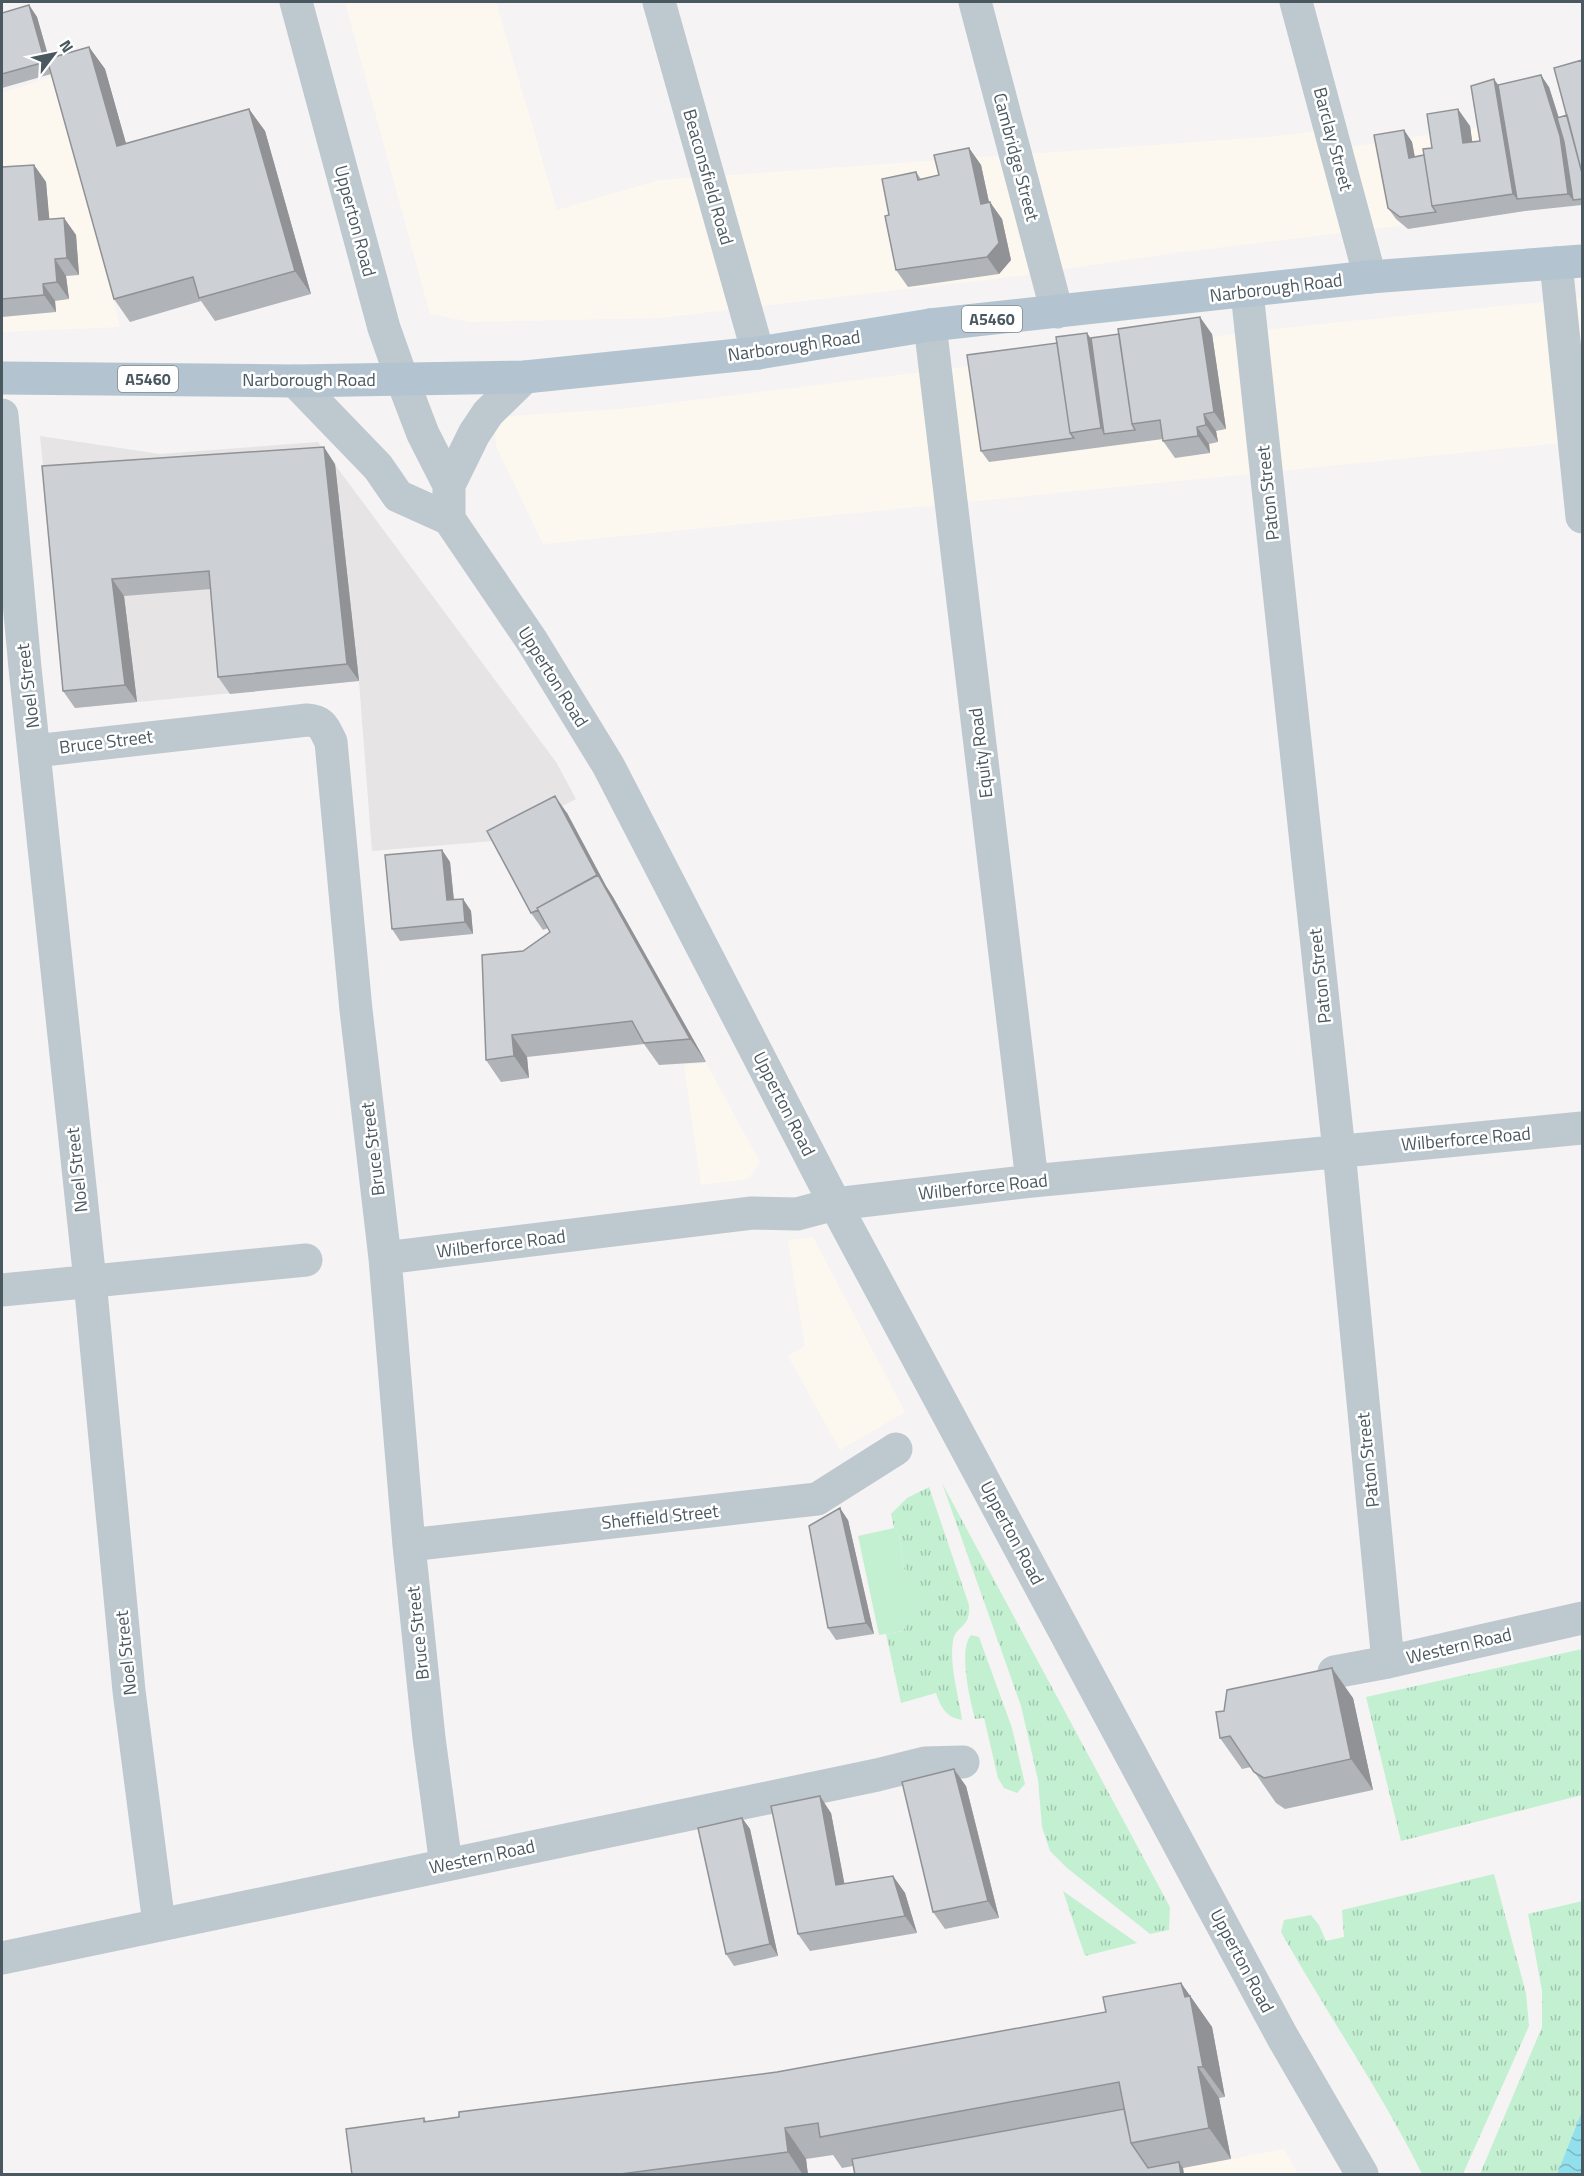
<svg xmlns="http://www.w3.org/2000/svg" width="1584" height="2176" viewBox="0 0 1584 2176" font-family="'Titillium Web',sans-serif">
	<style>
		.commercial { fill: #fdf8ef }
		.education { fill: #e6e4e5 }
		.grass { fill: url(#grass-tufts) }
		.green { fill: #c4f0d2 }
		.water { fill: url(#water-waves) }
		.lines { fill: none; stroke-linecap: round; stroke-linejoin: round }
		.minor { stroke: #bec8cf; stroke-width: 33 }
		.tertiary { stroke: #bec8cf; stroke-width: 33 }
		.primary { stroke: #b3c4d0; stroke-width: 33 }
		.wall { fill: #b0b3b7 }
		.shaded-wall { fill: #909295 }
		.building { fill: #cdd0d5; stroke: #909295; stroke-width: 1.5 }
		.labels { text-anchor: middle; stroke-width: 5; stroke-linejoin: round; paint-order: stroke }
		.shield { fill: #fff; stroke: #808a90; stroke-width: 1.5 }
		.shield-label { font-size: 16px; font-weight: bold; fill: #4a5860 }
		.street-label { font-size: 18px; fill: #4a5860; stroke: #fff }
	</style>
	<defs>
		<pattern id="grass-tufts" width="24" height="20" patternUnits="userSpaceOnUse" patternTransform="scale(1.5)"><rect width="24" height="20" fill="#c4f0d2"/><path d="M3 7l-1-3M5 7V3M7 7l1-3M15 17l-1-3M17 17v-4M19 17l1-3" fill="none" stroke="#a1c5ae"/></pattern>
		<pattern id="water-waves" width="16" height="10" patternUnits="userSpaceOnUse" patternTransform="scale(1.5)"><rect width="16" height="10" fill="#92e0ec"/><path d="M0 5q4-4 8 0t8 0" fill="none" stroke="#79b8c3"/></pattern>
	</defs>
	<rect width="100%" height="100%" fill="#f5f3f3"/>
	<path class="commercial" d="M345,2H496L557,210L659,180L1279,136L1330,129L1337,149L1582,111L1414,224L1167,254L1018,276L660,318L472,322L430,314Z
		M55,76L120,327L2,332V93Z
		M1582,298V441L543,544L497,448L494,429L507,416L620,409L1291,327Z
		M706,1063L760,1162L748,1179L701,1185L684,1065Z
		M813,1237L905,1412L840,1450L788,1356L805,1346L788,1240Z
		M1284,2149L1298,2174H1184L1183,2168Z"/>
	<path class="education" d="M40,436L160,454L318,442L556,762L576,799L493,841L372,851L359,681L75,708L67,696Z"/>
	<path class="grass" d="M942,1483L1170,1907L1169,1930L1150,1934L1067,1868L1050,1851L1042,1827L1038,1780L1021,1706Z
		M929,1487L969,1605C971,1629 956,1624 953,1641C949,1666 959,1696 962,1720C946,1717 941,1708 936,1693L901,1703L886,1634L903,1631L904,1569L899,1534L894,1528L891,1514L907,1498Z
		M971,1635L979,1637L1012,1728L1025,1784L1017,1793L1004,1788L998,1778L984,1718L975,1719C970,1700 958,1650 971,1635Z
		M1582,1649V1795L1401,1841L1366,1697Z
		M1494,1874L1526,1993L1529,2026L1463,2174H1422C1381,2091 1327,2014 1281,1932L1284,1920L1311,1915L1319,1925L1326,1941L1344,1937L1342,1910Z
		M1063,1891L1137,1943L1085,1956Z
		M1582,1901V2111L1557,2174H1480L1542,2027V1991L1528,1914Z"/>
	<path class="green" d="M894,1528L899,1534L904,1569C920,1575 923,1594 917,1611C915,1617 907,1625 903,1631L879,1635L858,1536Z"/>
	<path class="water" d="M1582,2111V2174H1557Z"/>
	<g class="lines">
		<path class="minor" d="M296,2L384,328L402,379
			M659,2L758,353
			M975,2L1057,312
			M1296,2L1370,277
			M1556,263L1582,517
			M1247,292L1339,1151L1388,1662
			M930,325L1032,1181
			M2,415L25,668L90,1281L129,1691L159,1924
			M35,751L307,720C323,721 324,728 331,742L356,1010L385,1258L409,1545L429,1738L446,1865
			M385,1258L752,1213L797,1214L835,1204L1032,1181L1582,1128
			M2,1290L306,1260
			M409,1545L817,1499L896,1449
			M1334,1672L1388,1662L1582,1618
			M2,1958L877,1775L925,1763L963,1762"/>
		<path class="tertiary" d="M402,379L423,434L449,485V519L532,641L608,765L835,1204L1282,2036L1362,2174
			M295,381L378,467L398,496L449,519
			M449,485L474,434L488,413L525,377"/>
		<path class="primary" d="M2,378L295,381L525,377L758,353L930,325L1370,277L1582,261"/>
	</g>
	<path class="wall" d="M29,5L37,17L49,58L89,47L105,69L126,144L249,109L265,131L311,294L215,321L201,301L130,322L114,299L51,74L2,88V13Z
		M1582,60V205L1525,211L1408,229L1396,219L1388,208L1404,130L1412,142L1415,157L1424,155L1432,148L1470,126L1472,142L1480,141L1498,85L1549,87L1559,118L1567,115Z
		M969,148L981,165L989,202L1002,219L1011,260L999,274L908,287L896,270L889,215L916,172L921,179L939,175Z
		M34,165L46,182L49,220L64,218L76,235L79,275L66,276L69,299L55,301L56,312L2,317V167Z
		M1212,334L1226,429L1216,431L1218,442L1209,444L1210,453L1175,458L1163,441V439L989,462L981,451L1091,338Z
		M335,464L359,681L230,694L218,677L211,589L124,596L137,702L75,708L63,691L42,466Z
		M567,813L606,886L613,897L706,1062L659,1065L644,1044L527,1057L529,1078L501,1082L486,1060L523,951L550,932L548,928L543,930L531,913Z
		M442,850L450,862L454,900L463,899L471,911L473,934L400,941L392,929Z
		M848,1520L874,1634L836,1640L828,1628Z
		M1353,1698L1373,1790L1285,1809L1276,1803L1251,1767L1242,1769L1220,1738Z
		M966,1786L999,1918L945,1929L933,1912Z
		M831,1813L844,1884L893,1876L905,1893L917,1933L810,1951L798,1934Z
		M742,1818L750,1829L778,1956L734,1966L726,1954Z
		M1181,1983L1212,2027L1225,2097L1219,2098L1231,2159L1183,2168L1184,2175H855L853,2166L842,2168L833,2155L806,2159L808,2175H352L424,2118L426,2121L459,2117L777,2072L1106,2012Z"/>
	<path class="shaded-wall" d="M29,5L37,17L53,74L45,62Z
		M89,47L105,69L133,168L117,146Z
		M1541,75L1549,87L1568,148L1573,200L1568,194Z
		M1494,79L1506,96L1517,199L1513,194Z
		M249,109L265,131L311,294L295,271Z
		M1458,109L1470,126L1475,160L1463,143Z
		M1404,130L1412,142L1417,170L1409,158Z
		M969,148L981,165L993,221L981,204Z
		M34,165L46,182L51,237L39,220Z
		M990,202L1002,219L1011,260L999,274L987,257Z
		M64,218L76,235L79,275L67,258Z
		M55,259L66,276L69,299L57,282Z
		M43,284L55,301L56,312L44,295Z
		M1200,317L1212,334L1226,429L1214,412Z
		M1087,333L1099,350L1104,434L1101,428Z
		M1204,414L1216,431L1218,442L1206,425Z
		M1197,427L1209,444L1210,453L1198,436Z
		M324,447L335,464L359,681L347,664Z
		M112,579L124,596L137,702L125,685Z
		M555,796L567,813L606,886L613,897L706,1062L690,1039L598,877Z
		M442,850L450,862L455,912L447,900Z
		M463,899L471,911L473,934L465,922Z
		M512,1035L527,1057L529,1078L514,1056Z
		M840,1508L848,1520L874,1634L866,1623Z
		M1332,1668L1353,1698L1373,1790L1351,1759Z
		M954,1769L966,1786L999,1918L988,1901Z
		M820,1796L831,1813L848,1902L836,1885Z
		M742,1818L750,1829L778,1956L770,1944Z
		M893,1876L905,1893L917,1933L905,1916Z
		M1181,1983L1212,2027L1225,2097L1203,2067Z
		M1198,2067L1219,2098L1231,2159L1209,2128Z
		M785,2128L806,2159L808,2175H803L788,2152Z
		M1179,2162L1183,2168L1184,2175H1181Z"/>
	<path class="building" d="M29,5L45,62L2,74V13Z
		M89,47L117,146L249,109L295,271L199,298L193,277L114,299L47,59Z
		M1582,60V173L1554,68Z
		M1541,75L1560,136L1568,194L1517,199L1498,85Z
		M1494,79L1513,194L1432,206L1423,149L1432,148L1427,114L1458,109L1463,143L1480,141L1471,86Z
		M1567,115L1582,173V199L1573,200L1564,142L1557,118Z
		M1404,130L1409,158L1424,155L1432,206L1436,212L1400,217L1388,208L1374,135Z
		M969,148L981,204L990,202L999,243L987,257L896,270L885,216L889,215L882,179L916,172L918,180L939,175L934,155Z
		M34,165L39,220L64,218L67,258L55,259L57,282L43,284L44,295L2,299V167Z
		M1200,317L1214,412L1204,414L1206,425L1197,427L1198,436L1163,441L1160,420L1132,424L1118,329Z
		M1087,333L1101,428L1070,433L1056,337Z
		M1119,334L1132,424L1135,430L1104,434L1091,338Z
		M1057,343L1070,433L1074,438L981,451L967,355Z
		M324,447L347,664L218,677L209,571L112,579L125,685L63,691L42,466Z
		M555,796L597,875L537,908L538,910L531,913L487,831Z
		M442,850L447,900L463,899L465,922L392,929L385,855Z
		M598,875L690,1039L644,1043L632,1021L512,1035L514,1056L486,1060L482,955L523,951L550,932L537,908Z
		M840,1508L866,1623L828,1628L809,1526Z
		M1332,1668L1351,1759L1264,1778L1254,1772L1230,1736L1220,1738L1216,1712L1224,1711L1227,1690Z
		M954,1769L988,1901L933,1912L902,1782Z
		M820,1796L836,1885L893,1876L905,1916L798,1934L771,1806Z
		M742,1818L770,1944L726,1954L698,1828Z
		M1181,1983L1185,1997L1190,1996L1203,2067H1198L1209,2128L1131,2143L1119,2082L820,2137L818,2123L785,2128L788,2152L613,2175H352L346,2129L424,2118V2122L459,2117V2112L777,2072L1106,2012L1103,1997Z
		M1124,2109L1131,2143L1148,2168L1179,2162L1181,2175H855L852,2159Z"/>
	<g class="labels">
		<g class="shield">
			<rect x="962" y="306" width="60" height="26" rx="4.5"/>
			<rect x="118" y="366" width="60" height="26" rx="4.5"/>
		</g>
		<g class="shield-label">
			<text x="992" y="325">A5460</text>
			<text x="148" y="385">A5460</text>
		</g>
		<g class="street-label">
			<text transform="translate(1333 139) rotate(75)" y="6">Barclay Street</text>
			<text transform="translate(1016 157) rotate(75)" y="6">Cambridge Street</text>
			<text transform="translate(708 177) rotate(74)" y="6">Beaconsfield Road</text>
			<text transform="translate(355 221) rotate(75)" y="6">Upperton Road</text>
			<text transform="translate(1276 288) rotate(-7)" y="6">Narborough Road</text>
			<text transform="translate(794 346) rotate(-8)" y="6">Narborough Road</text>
			<text x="309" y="386">Narborough Road</text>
			<text transform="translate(1268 493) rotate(-96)" y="6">Paton Street</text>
			<text transform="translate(553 677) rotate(58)" y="6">Upperton Road</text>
			<text transform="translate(28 686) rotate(-97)" y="6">Noel Street</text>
			<text transform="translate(106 742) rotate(-7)" y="6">Bruce Street</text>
			<text transform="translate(981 753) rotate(-97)" y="6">Equity Road</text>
			<text transform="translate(1320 976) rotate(-96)" y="6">Paton Street</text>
			<text transform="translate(784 1104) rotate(63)" y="6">Upperton Road</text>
			<text transform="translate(1466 1139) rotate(-5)" y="6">Wilberforce Road</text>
			<text transform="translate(373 1149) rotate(-97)" y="6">Bruce Street</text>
			<text transform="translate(77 1170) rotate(-96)" y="6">Noel Street</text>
			<text transform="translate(983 1187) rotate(-6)" y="6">Wilberforce Road</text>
			<text transform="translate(501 1244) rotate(-7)" y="6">Wilberforce Road</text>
			<text transform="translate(1368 1460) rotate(-96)" y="6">Paton Street</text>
			<text transform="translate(660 1517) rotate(-6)" y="6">Sheffield Street</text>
			<text transform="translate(1012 1533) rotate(62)" y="6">Upperton Road</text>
			<text transform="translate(418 1633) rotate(-96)" y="6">Bruce Street</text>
			<text transform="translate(1459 1646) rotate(-13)" y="6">Western Road</text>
			<text transform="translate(126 1653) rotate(-96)" y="6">Noel Street</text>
			<text transform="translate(482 1857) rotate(-12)" y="6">Western Road</text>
			<text transform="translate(1242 1961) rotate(62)" y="6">Upperton Road</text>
		</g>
	</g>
	<rect width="1584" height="2176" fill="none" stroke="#4a5860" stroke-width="6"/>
	<g transform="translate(54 54) rotate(58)" stroke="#ffffff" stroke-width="4.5" paint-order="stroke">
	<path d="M0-4.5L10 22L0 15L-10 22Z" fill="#4a5860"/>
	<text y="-9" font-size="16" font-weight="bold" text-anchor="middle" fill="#4a5860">N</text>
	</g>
</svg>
